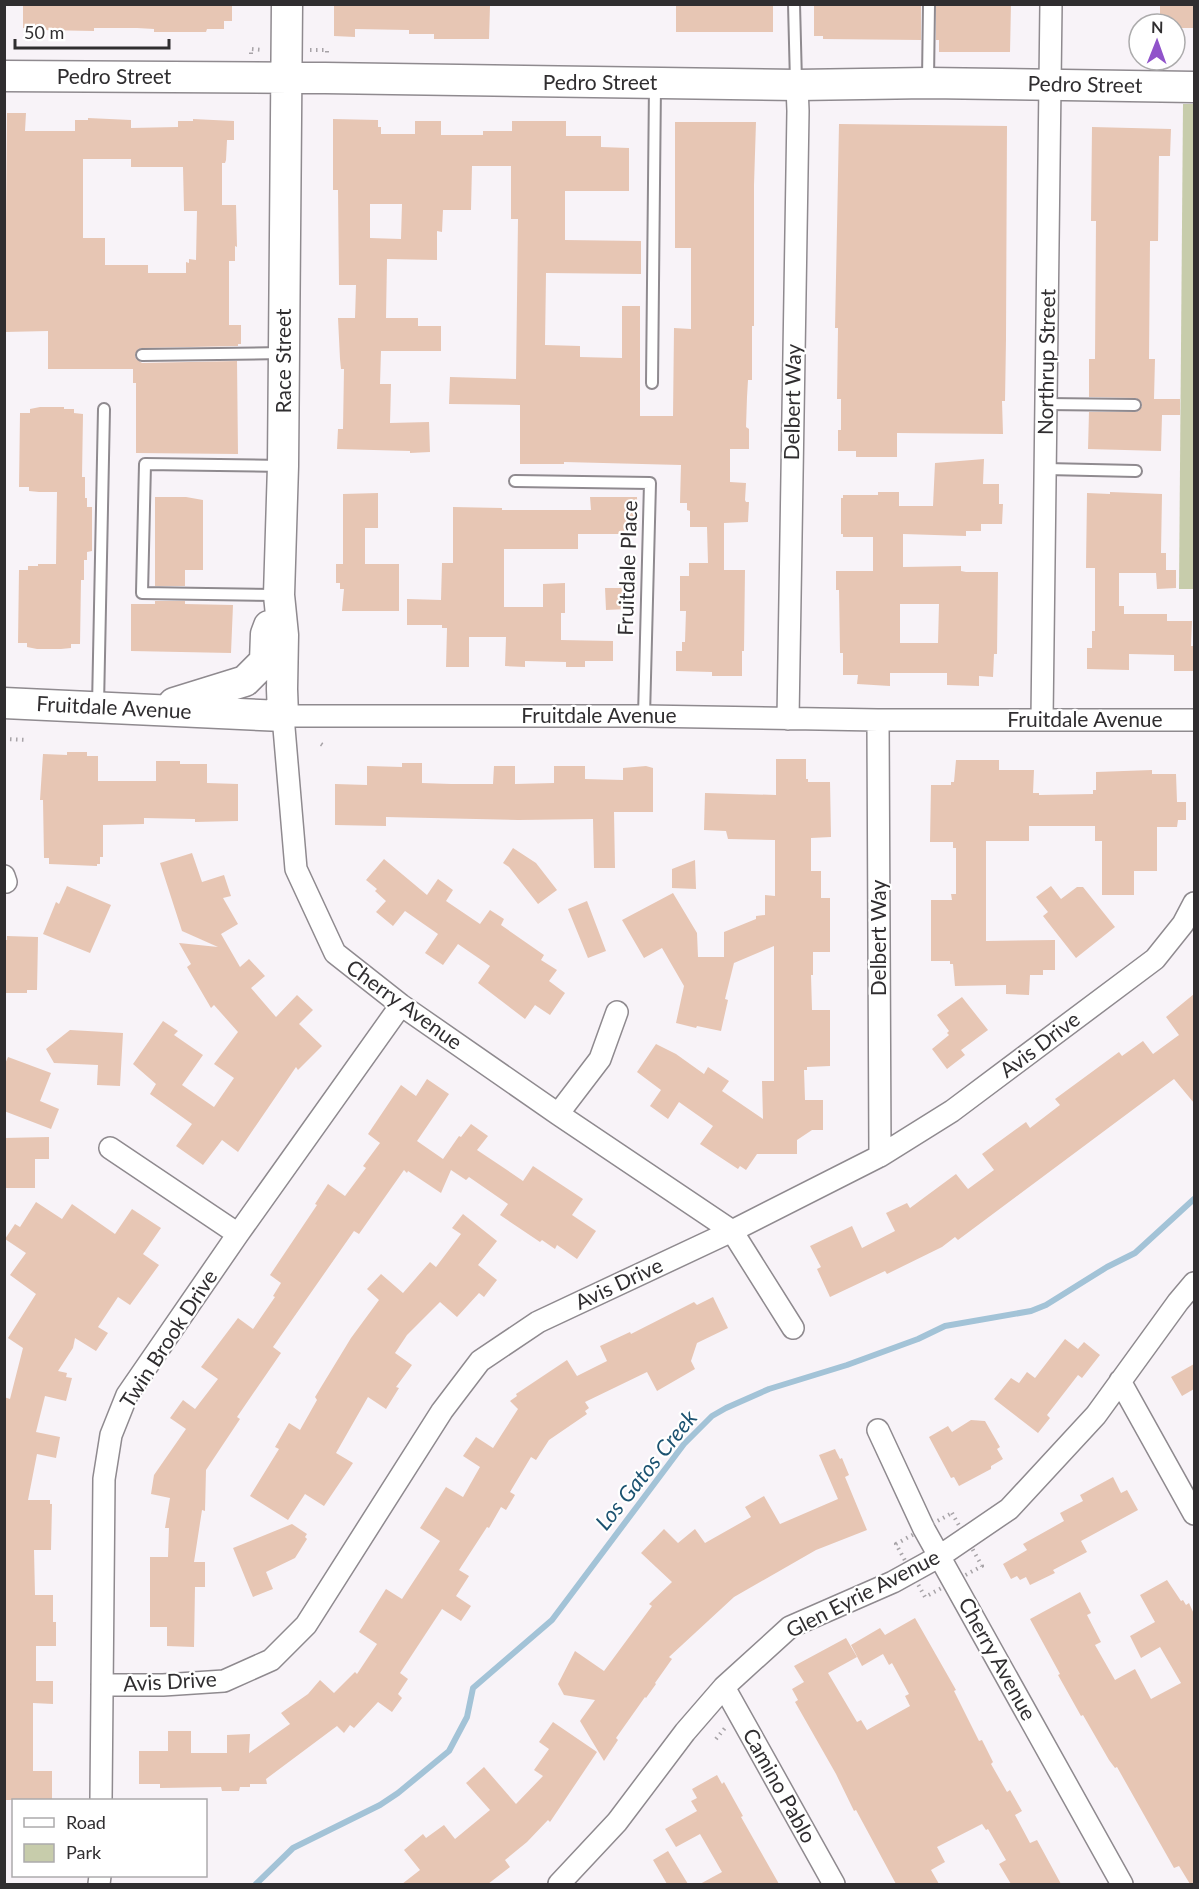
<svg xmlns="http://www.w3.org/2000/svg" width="1199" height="1889" viewBox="0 0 1199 1889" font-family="Lato,sans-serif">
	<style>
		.green { fill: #c7ccab }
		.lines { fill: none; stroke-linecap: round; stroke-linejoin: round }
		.stream { stroke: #a3c3d7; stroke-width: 6 }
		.building { fill: #e7c6b4; fill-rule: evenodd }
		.lane-casing { stroke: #8f8a8f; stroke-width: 14 }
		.street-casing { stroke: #8f8a8f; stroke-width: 24 }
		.secondary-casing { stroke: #8f8a8f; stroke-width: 33 }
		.path { stroke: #a7a3a7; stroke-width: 4; stroke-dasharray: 1.5 4.5; stroke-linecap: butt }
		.lane { stroke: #fff; stroke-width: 10 }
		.street { stroke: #fff; stroke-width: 21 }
		.secondary { stroke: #fff; stroke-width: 30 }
		.labels { text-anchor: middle; stroke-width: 4.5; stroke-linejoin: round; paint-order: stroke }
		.street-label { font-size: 21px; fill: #302e30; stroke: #fff }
		.water-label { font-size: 22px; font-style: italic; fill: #1b5270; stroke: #fff }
	</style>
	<rect width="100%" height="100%" fill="#f8f3f8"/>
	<path class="green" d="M1183,104H1194V589H1179Z"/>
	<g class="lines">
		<path class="stream" d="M256,1884L293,1848L380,1805L398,1793L449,1751L467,1717L473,1688L552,1620L684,1444L712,1416L726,1408L769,1389L847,1365L918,1339L945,1326L1031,1311L1046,1305L1107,1267L1135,1253L1194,1199"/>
	</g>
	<path class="building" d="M23,4H232V21H224V29H207L206,32H154V29L137,28H94V31L41,30V28H23Z
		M334,4H485V6H490L489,39H434V34H409V30L355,29V37L334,36Z
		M676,4H773V32H676Z
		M902,4H921V40L823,39V36H814V5Z
		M936,4H1011L1010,52H939V40H936Z
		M1160,4H1194V28H1175V24H1160Z
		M7,113H26L25,131H75V120H88V118L131,120V128L178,127V121H193V119L234,121V140H227L226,160L225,163H222V205H236L237,247L235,246V261H229V325H241V344H238V346L142,348L138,349L135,355L136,359L142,363L237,361L238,454L136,453V383H133V369H48V331L5,332ZM83,159H131V167H183L184,211H197L196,260L189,259V263L186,262V273H148V265H105V238H83Z
		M333,119L378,120V127H381V134H415V121H441V135H483V131H512V121H566V136H601V147L629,148V191H565V240L641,241V274L546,273L545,345L580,346V357L622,358V306H640V416H673L674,328L691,329V248H675V122H756L754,185V326H752V380H748L747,397L746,427L749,429V449H730V482L746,483L745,500L746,502H749L748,522L724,523V570H745L744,651H742V676H712V672L676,671V651H682V642H685L686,611H680V576H689V563H708L707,527H690V511L687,510V503H680L681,465L564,462V464H520V405L449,404L450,377L516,379L518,219H511V166H472L471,210H443L442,232L437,231V260L387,259L386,318H418V326H441V351H381L380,384H391L390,423L429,422L430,452L410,453V451L337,449L338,429H343L344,369H341L340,359L338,318H355L356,285H339L338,190H333ZM370,204H402L401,239L370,238Z
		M839,124L1007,126L1006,339L1005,401H1002L1003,434L897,433V457H856V451H838V430H841V399H837L838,328H835Z
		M1092,127L1171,129L1170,156H1159L1158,241H1150L1149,359H1155L1154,399H1180V415H1162L1161,451L1088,449L1089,412H1135L1139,411L1142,406L1141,401L1136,398L1089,397V359H1095L1096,221H1091Z
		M40,407H64V409H74V413L83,414L82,477H85V498H87V507H92V551L87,552V560H84V580H81L80,644H71V648L61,649H37L27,647V643H18L19,570H28V566H38V564H56L57,492H39L29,491V487H19L20,413H30V409Z
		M984,459L983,484H999V504H1003L1002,524H981V531H966V536L903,534V567L961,566V571L966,572H998L997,654H994L993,677L979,676V686L947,685V673H890V686L857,684L858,675H843V653H840L839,590H836V571H873V537H843V534H841V498H843V495H878V492H899V506H933L935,463ZM900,604H939L938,643H900Z
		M1110,492L1162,494L1161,553H1166V570H1176V588L1157,589L1156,573H1119V606H1124V614H1167V621H1192L1191,646H1194V671H1174V655L1129,654V670L1087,669V648H1092V631H1095V568H1086L1087,493L1110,494Z
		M378,493V528H365V564H399V611H342L344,589H340V583H336V564H343V494Z
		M155,497H186L203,500V570H185V586H155Z
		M590,497H637L638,534H578V549H504V607H543V584L565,583V613H561V640L613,641V661H585V667H566V662L525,661V667L505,666L506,637H469V667H446L447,628H442V625H407V599L441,600L442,563H453V507L502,508V510H591Z
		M605,588H628V609L606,610Z
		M155,601H185V604L233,605L231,653L131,651V604H155Z
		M67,752H87V756H98V781H156V761H180V764H207V783L238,784V821L195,822V819L144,818V824L103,825V857H100V864H97V866L49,864V858H44L43,800H40L43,754L67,755Z
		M776,759H806V779H808V782H830L831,837L811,838V871H821V898H830V952H813V975H811L812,1010H830V1066L807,1067V1070H804L805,1100H823V1130H812L797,1140V1154H757L746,1170L740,1166L738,1169L700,1144L713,1126L679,1102L668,1119L650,1106L661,1090L637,1072L656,1044L676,1054L704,1074L708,1067L729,1081L722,1091L763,1119L762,1081H774V946L734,963L725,999L728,1000L721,1031L697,1026L696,1028L676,1023L684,986L662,948L644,958L622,920L673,893L697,933L698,957H724V932L756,919V916L765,915V895L775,896V840L728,839L726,831L704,830L705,793L776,795Z
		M956,760H999V770H1034L1033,793H1039V795L1093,794V790H1096V772L1152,770V774H1176L1177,802H1186V820H1178L1177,827H1157V871H1134V895H1102V841H1095V826H1029V841H986V941L1055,940V970H1043V975H1030L1029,995L1006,994V985L955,986L953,964H950V961H931V900H952L951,894H956V848H953V842H930L931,785H951V782H954Z
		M402,763H422V783L451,784H493L494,766H515V784L554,783V766H585V779L623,780V768L646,766L653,768V812H614L615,868H594L593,819L518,820L386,817V826L335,825V784L367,785V766L402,767Z
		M513,848L536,863L557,890L538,904L509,867L503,863Z
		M192,853L202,882L224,875L231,896L223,898L238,924L221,934L240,967L249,959L265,976L251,988L276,1017L297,995L313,1010L299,1024L322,1046L298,1070L296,1067L238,1152L222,1140L203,1165L176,1146L192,1124L150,1094L156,1084L133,1064L163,1021L178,1031L174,1035L203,1055L182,1085L214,1107L234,1078L214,1064L238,1032L214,1005L211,1008L187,967L191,964L179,943L218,947L182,931L160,863Z
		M384,859L427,895L438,879L453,890L446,901L480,924L490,910L504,919L501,925L544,955L541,960L557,970L549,981L565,993L550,1015L535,1005L525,1019L478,983L490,966L458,944L443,965L425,953L438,934L405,911L393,926L376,912L386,901L375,891L377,889L366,880Z
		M695,860L696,889L672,888V869Z
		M67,886L111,905L90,953L43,934L56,902L59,904Z
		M1051,886L1061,899L1077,887H1083L1115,927L1076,958L1043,916L1048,912L1036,897Z
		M587,901L606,951L588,958L568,909Z
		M7,936L38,937L37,990H27V993H4V940H7Z
		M1194,994V1103L1174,1079L958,1240L955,1237L942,1247L887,1274L885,1271L830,1297L817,1269L821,1267L810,1246L852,1226L862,1248L895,1231L886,1213L907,1203L910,1208L956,1174L968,1189L994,1170L982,1154L1026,1122L1030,1128L1060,1105L1055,1099L1119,1052L1122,1056L1143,1041L1153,1054L1179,1035L1166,1017Z
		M962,997L988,1030L961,1050L965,1055L947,1069L932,1049L949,1035L947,1033L949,1031L937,1015Z
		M70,1030L123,1033L120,1086L97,1085L98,1065L54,1063L46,1049Z
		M8,1057L51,1073L40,1101L59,1109L51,1129L4,1111V1066Z
		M427,1079L449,1094L417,1141L443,1159L459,1136L461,1137L471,1124L488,1136L477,1150L507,1170L523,1181L533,1166L583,1199L572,1215L596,1231L577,1259L557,1245L555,1249L542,1240L540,1242L500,1215L508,1204L469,1177L466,1180L451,1170L441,1193L408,1171L407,1173L404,1170L359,1234L354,1231L273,1347L281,1353L237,1417L240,1419L206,1470L205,1511L202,1510L194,1562H205V1587H195L194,1647L167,1646V1627H150V1557H168L169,1528H165L170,1498L151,1494L154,1475L186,1429L170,1418L183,1400L195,1409L218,1379L201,1367L238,1318L253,1329L275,1297L273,1296L281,1283L270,1275L317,1205L315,1204L328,1184L345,1196L366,1168L363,1166L380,1143L368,1134L401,1085L416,1096Z
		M49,1137V1159H35V1188H4V1138Z
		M36,1202L62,1219L72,1204L115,1234L132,1209L161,1228L143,1254L159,1265L130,1305L118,1297L98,1327L108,1333L96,1351L75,1338L73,1348L58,1371L67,1373L66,1377L72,1378L66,1401L45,1396L36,1432L60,1437L56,1458L37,1454L28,1500H50V1504H52L51,1550H34L35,1595H53V1622H56V1646H36V1681H53V1704L33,1703V1771H52V1800H4V1397L10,1399L23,1348L8,1338L36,1294L10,1275L26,1253L5,1239L15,1224L20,1227Z
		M463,1214L497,1241L478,1265L497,1280L484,1297L479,1293L457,1317L440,1302L407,1335L395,1353L412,1365L396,1387L399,1388L386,1409L368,1397L336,1453L353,1463L324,1506L305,1494L288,1520L250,1496L279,1449L275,1447L289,1423L300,1430L317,1400L315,1397L351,1338L379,1300L367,1289L381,1274L403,1293L430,1262L436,1267L461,1234L452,1228Z
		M713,1297L728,1328L697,1343L691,1361L695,1369L657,1391L647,1372L585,1402L589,1408L585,1411L587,1414L549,1440L536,1460L531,1457L510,1492L515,1495L506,1510L501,1507L489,1528L487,1527L459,1570L469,1576L456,1596L471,1606L461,1621L442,1609L400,1673L408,1679L398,1694L402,1698L392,1712L378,1702L354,1728L350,1725L344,1733L337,1726L266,1779L267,1784H250V1787H240L239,1791H222L221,1787L160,1788V1784H139V1751H168V1731H191V1753H227V1735L250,1734L249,1753L290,1724L281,1713L308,1694L320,1680L334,1693L355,1672L357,1674L377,1644L359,1632L386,1589L402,1599L440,1541L420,1528L446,1487L463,1497L480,1467L463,1456L476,1437L493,1448L518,1409L510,1401L517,1396L516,1394L567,1360L577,1376L607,1361L600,1346L630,1332L631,1334L694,1302L697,1305Z
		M1065,1339L1078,1349L1084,1342L1100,1355L1082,1378L1078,1375L1047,1415L1050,1418L1038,1433L994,1399L1011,1378L1019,1383L1027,1372L1035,1378Z
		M1194,1364V1389L1182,1396L1171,1377Z
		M971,1420L985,1421L1000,1447L997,1449L1003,1459L991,1466V1469L959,1486L954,1477L951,1478L929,1437L948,1426L952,1432Z
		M835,1449L840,1459L842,1458L849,1475L845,1477L867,1530L816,1550L734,1597L669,1657L672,1659L655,1683L656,1684L646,1698L645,1697L616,1738L618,1740L604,1761L580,1721L595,1700L564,1695L558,1684L575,1651L604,1671L652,1606L649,1604L672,1582L641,1553L664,1529L678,1543L695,1529L705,1543L751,1517L745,1507L764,1496L780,1524L838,1499L819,1455Z
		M1113,1477L1121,1493L1127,1490L1138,1510L1081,1541L1087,1552L1053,1570L1055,1573L1030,1585L1026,1577L1020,1580L1017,1576L1011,1579L1003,1564L1027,1550L1023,1544L1064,1521L1060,1513L1083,1501L1080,1495Z
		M292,1524L307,1534L305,1537L307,1539L295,1558L266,1572L273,1589L253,1597L233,1548Z
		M1167,1580L1181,1601L1183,1600L1186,1605L1189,1603L1194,1614V1884H1190L1179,1866L1174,1868L1117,1767L1115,1768L1109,1760L1083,1715L1081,1716L1058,1675L1060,1674L1030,1619L1080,1592L1091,1613L1087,1615L1101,1642L1095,1645L1115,1680L1135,1669L1151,1699L1181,1683L1160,1647L1141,1658L1130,1636L1155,1622L1140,1595Z
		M915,1618L956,1690L954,1691L979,1741L982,1740L993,1762L991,1764L1007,1792L1010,1790L1022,1811L1015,1815L1030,1843L1037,1840L1061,1884H1011L999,1864L1006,1860L988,1829L986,1830L982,1824L937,1847L945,1862L931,1870L939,1884H896L856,1810L854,1811L836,1774L795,1702L798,1700L792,1689L804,1682L794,1666L846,1638L857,1657L828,1673L857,1722L861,1720L867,1730L910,1706L905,1696L909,1694L892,1663L889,1665L883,1654L862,1666L851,1645L880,1628L885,1635Z
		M553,1722L597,1752L550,1822L548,1820L527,1842L505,1860L510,1867L488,1884H402L420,1870L404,1850L423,1834L426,1838L444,1825L455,1839L490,1810L466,1783L484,1767L516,1804L543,1776L534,1770L549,1749L539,1742Z
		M717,1775L722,1784L724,1782L743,1816L741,1817L779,1884H700L722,1872L700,1834L676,1847L665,1829L697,1811L691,1801L697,1798L692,1789Z
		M668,1851L688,1884H667L653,1860Z"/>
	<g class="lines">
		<g class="lane-casing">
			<path id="lane" d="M794,4L796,82
				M928,80L929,4
				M142,355L283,353
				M652,383L655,84
				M1047,404L1135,405
				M1046,469L1136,471
				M515,481L650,483L644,716
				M276,595L142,593L145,464L283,466
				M98,706L104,409"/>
		</g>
		<g class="street-casing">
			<path id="street" d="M788,719L798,111L797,85
				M1042,719L1051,4
				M878,720L880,1156
				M4,876L6,882
				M558,1114L600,1059L617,1012
				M110,1148L238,1234
				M793,1328L732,1231L558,1114L401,1005L335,953L296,869L283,716H644L878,720H1194
				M1120,1381L1194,1514
				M878,1430L924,1529L1122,1884
				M102,1685H163L224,1681L271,1660L306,1625L442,1411L480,1361L538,1322L732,1231L880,1156L952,1111L1155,959L1183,924L1194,903
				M724,1687L834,1884
				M101,1800L104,1479L111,1435L127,1395L238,1234L401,1005
				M99,1884L100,1876
				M559,1884L617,1822L685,1732L724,1687L790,1627L893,1582L940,1556L1009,1509L1096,1415L1178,1302L1194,1283"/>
		</g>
		<g class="secondary-casing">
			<path id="secondary" d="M4,76L325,78L797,85L928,83L1194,87
				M4,703L283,716L282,689L283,635L279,595L283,466L287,4
				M174,703L245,681L265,661L266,634L269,626"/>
		</g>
		<path class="path" d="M310,50H327V55
			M251,54V49L263,50
			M4,739L27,740
			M321,744L324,746
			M952,1513L982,1566L925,1597L896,1544Z
			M716,1739L725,1728"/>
		<use href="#lane" class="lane"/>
		<use href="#street" class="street"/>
		<use href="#secondary" class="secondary"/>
	</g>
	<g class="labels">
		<g class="street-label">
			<text x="114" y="84">Pedro Street</text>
			<text x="600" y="90">Pedro Street</text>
			<text transform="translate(1085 85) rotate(1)" y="7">Pedro Street</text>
			<text transform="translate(284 361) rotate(-90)" y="7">Race Street</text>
			<text transform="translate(1047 362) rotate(-89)" y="7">Northrup Street</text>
			<text transform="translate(793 402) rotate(-89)" y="7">Delbert Way</text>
			<text transform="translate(628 568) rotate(-88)" y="7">Fruitdale Place</text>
			<text transform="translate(114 708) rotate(3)" y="7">Fruitdale Avenue</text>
			<text x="599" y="723">Fruitdale Avenue</text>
			<text x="1085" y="727">Fruitdale Avenue</text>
			<text transform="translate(879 938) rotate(-90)" y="7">Delbert Way</text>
			<text transform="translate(404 1005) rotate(36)" y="7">Cherry Avenue</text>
			<text transform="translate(1040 1045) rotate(-37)" y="7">Avis Drive</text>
			<text transform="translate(619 1284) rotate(-25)" y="7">Avis Drive</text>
			<text transform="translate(169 1339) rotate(-57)" y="7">Twin Brook Drive</text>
			<text transform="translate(863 1594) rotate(-27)" y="7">Glen Eyrie Avenue</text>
			<text transform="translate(997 1659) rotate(61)" y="7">Cherry Avenue</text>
			<text transform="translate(170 1682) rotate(-3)" y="7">Avis Drive</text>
			<text transform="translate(779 1786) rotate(61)" y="7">Camino Pablo</text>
		</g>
		<g class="water-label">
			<text transform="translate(646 1470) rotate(-51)" y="8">Los Gatos Creek</text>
		</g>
	</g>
	<rect width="1199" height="1889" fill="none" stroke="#302e30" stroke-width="12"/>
	<rect x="12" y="1799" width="195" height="78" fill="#ffffff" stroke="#acabac" stroke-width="1.5"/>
	<rect x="24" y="1818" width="30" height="9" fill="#ffffff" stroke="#acabac" stroke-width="1.5"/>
	<text x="66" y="1829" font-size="18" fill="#302e30">Road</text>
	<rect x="24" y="1844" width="30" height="18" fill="#c7ccab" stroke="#acabac" stroke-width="1.5"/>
	<text x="66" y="1859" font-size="18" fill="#302e30">Park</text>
	<g transform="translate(1157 42) rotate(1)"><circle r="28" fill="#ffffff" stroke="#acabac" stroke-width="1.5"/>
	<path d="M0-4.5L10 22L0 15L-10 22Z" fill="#9053ca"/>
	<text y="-9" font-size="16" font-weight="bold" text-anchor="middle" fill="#302e30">N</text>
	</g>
	<path d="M15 39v9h154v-9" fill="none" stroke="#302e30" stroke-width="3"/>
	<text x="24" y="39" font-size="18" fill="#302e30" stroke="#ffffff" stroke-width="4.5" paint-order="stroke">50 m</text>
</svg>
